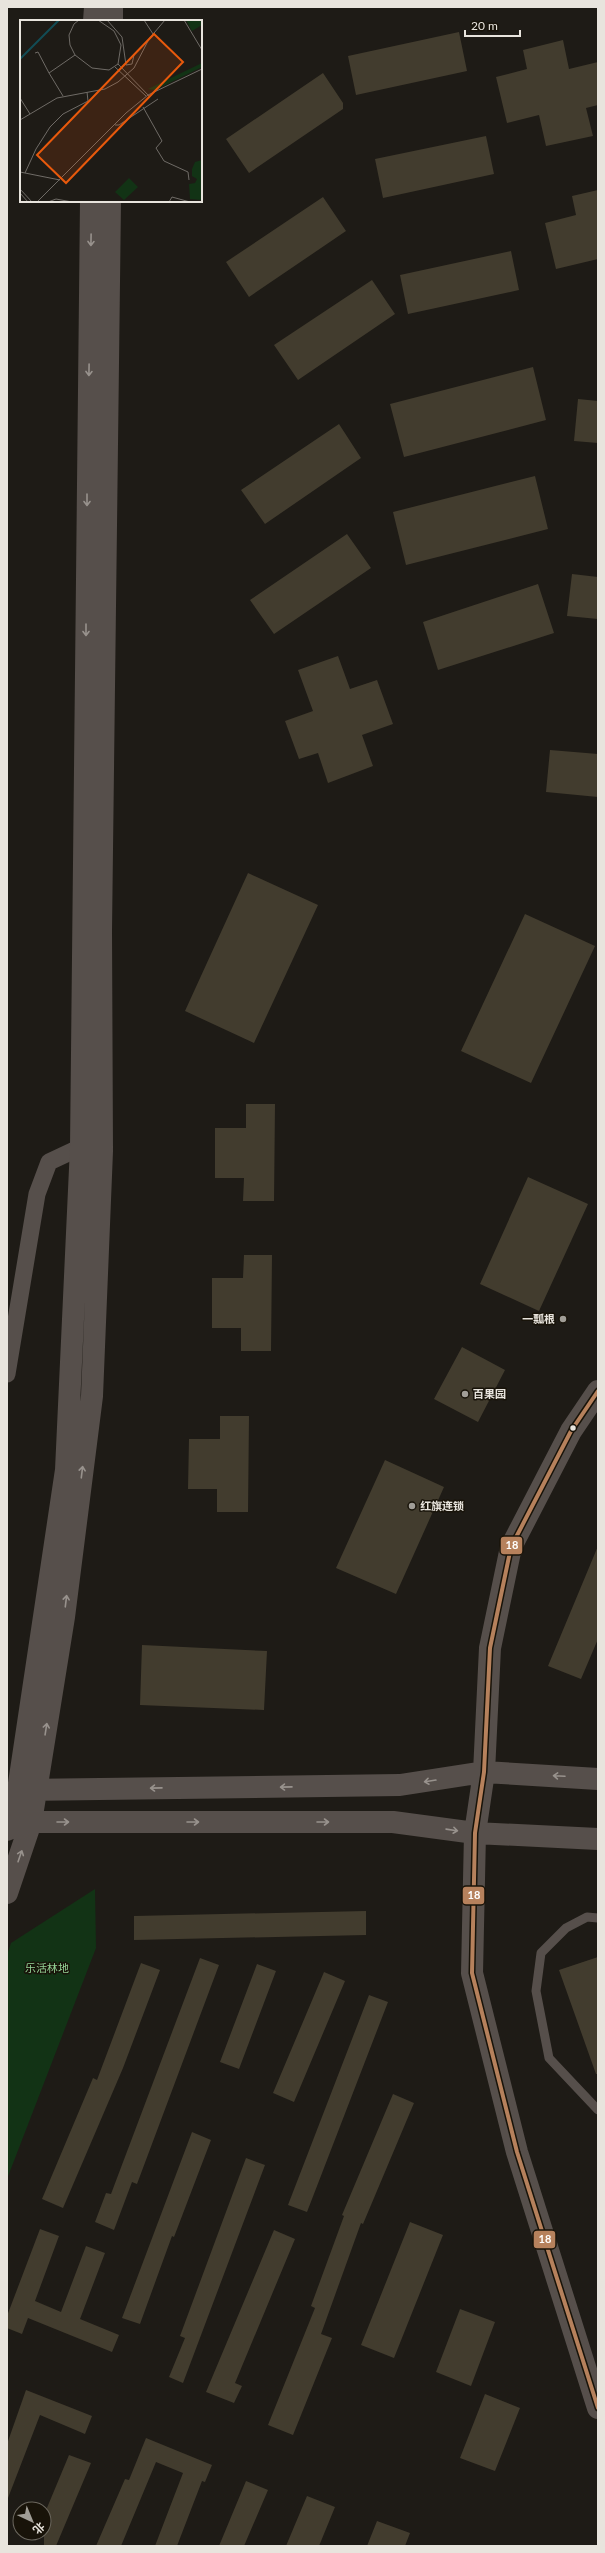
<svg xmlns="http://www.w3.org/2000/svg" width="605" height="2553" viewBox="0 0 605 2553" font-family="Lato,'Noto Sans SC',sans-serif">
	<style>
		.green { fill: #123315 }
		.building { fill: #423c2e }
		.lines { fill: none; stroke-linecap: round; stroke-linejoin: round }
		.service { stroke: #564f4b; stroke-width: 9 }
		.minor { stroke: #564f4b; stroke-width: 17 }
		.tertiary { stroke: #564f4b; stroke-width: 22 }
		.bus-1-casing { stroke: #181309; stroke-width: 7 }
		.bus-1 { stroke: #b6815c; stroke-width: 4 }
		.oneway { stroke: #98928d }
		.poi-dot { fill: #a19e97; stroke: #181309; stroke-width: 1.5 }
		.bus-dot { fill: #e8e4dd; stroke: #181309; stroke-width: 1.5 }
		.labels { text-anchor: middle; stroke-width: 3; stroke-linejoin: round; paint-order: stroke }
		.poi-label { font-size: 11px; font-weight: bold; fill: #e8e4dd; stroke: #181309; text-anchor: start }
		.park-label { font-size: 11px; fill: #94d497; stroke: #181309 }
		.inset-river { fill: none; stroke: #124c55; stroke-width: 2 }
		.inset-road { fill: none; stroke: #6f6b66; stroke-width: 1 }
		.view { fill: #e8590c; fill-opacity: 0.15; stroke: #e8590c; stroke-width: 2 }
		.inset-edge { fill: none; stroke: #e8e4dd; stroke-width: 2 }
		.line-badge { stroke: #181309; stroke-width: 1.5 }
		.badge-label { font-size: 11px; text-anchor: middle; font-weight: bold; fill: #fff }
	</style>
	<rect width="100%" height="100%" fill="#1e1b16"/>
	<path class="green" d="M95,1889L96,1948L7,2179V1955L11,1943Z"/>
	<path class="building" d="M459,32L467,71L356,95L348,56Z
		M563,40L569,69L598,62V105L586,108L593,136L546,146L539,115L507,123L496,77L527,69L523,50Z
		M323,73L343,103V109L249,173L226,139Z
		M486,136L494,174L383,198L375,159Z
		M598,190V259L556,269L545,223L576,215L572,196Z
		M323,197L346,231L249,297L226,262Z
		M511,251L519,290L408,314L400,275Z
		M372,280L395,314L298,380L274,345Z
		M533,367L546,420L404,457L390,404Z
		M578,399L598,401V443L574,441Z
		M339,424L361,458L265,524L241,490Z
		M535,476L548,529L406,565L393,512Z
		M347,534L371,568L274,634L250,600Z
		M572,574L598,577V619L567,616Z
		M538,584L554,633L438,670L423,622Z
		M338,656L350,689L377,680L393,724L362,735L373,766L328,783L318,753L299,759L285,721L313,711L298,670Z
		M550,750L598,754V797L546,792Z
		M248,873L318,905L254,1043L185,1011Z
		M525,914L595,946L531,1083L461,1051Z
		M246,1104H275L274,1201H243L244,1178H215V1128H246Z
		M528,1177L588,1204L539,1311L480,1284Z
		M244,1255H272L271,1351H241V1328H212V1278H243Z
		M462,1347L505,1370L478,1422L434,1399Z
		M220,1416H249L248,1512H217V1489H188L189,1439H220Z
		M385,1460L444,1487L396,1594L336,1568Z
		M598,1546V1639L581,1679L548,1666Z
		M142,1645L267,1651L264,1710L140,1705Z
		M366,1911V1935L134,1940V1916Z
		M598,1957V2074H596L559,1970Z
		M200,1958L219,1965L137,2184L132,2182L114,2230L95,2222L106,2193L111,2194Z
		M141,1963L160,1970L123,2068L63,2208L42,2199L93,2078L97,2080Z
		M257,1964L276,1971L239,2069L220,2062Z
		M324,1972L345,1981L294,2102L273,2093Z
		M369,1995L388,2002L307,2212L288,2205Z
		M393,2094L414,2103L363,2224L361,2223L321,2334L332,2338L293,2435L268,2425L315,2308L311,2306L344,2216L342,2215Z
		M192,2132L211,2140L174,2237L172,2236L140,2324L122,2318Z
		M246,2158L265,2165L183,2383L169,2377L185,2338L180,2336Z
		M410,2222L443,2235L394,2358L361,2345Z
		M40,2229L59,2236L35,2301L61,2312L86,2246L105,2253L80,2319L119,2335L112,2352L28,2318L22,2334L7,2328V2316Z
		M274,2230L295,2239L235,2383L242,2386L234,2403L206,2392Z
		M460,2309L495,2322L471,2386L436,2372Z
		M26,2390L92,2416L85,2434L40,2415L8,2498L7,2444Z
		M485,2394L520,2408L495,2471L460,2458Z
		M146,2438L212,2465L205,2482L202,2481L177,2546H155L183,2473L156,2462L121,2546H96L125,2479L129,2480Z
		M69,2455L91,2463L56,2546H44V2515Z
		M246,2481L268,2490L244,2546H219Z
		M307,2496L335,2507L319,2546H286Z
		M377,2521L410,2533L405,2546H367Z"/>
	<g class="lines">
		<path class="service" d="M598,1918L587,1917L566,1928L541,1953L536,1991L549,2058L598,2110"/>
		<path class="minor" d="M7,1374L37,1194L49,1162L81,1147"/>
		<path class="tertiary" d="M94,21L95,7
			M112,21V7
			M598,1391L571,1431L511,1547L490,1648L484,1772L475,1833L472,1973L517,2152L598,2408
			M22,1790L400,1785L484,1772L598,1779
			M17,1822H393L475,1833L598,1839
			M7,1830L18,1790L66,1470L81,1147L91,201
			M7,1893L31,1822L64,1617L92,1396L102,1151L101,931L110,201"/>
		<g class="bus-1-casing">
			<path id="bus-1" d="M598,1391L571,1431L511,1547L490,1648L484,1772L475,1833L472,1973L517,2152L598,2408"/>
		</g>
		<use href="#bus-1" class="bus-1"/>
	</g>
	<defs><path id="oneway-shaft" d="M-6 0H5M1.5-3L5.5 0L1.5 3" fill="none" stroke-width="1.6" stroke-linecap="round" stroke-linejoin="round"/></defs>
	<g class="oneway">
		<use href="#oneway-shaft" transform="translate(91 240) rotate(91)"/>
		<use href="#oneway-shaft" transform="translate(89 370) rotate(91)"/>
		<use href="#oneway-shaft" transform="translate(87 500) rotate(90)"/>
		<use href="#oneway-shaft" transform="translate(86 630) rotate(90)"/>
		<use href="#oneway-shaft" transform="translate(82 1472) rotate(-83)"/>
		<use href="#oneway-shaft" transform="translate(66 1601) rotate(-83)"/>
		<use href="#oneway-shaft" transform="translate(46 1729) rotate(-81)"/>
		<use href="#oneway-shaft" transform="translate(559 1776) rotate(-177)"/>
		<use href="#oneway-shaft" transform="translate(430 1781) rotate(171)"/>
		<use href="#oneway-shaft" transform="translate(286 1787) rotate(179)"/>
		<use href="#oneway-shaft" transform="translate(156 1788) rotate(179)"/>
		<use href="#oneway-shaft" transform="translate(63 1822)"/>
		<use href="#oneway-shaft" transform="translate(193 1822)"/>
		<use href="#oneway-shaft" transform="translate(323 1822)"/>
		<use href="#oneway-shaft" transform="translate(452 1830) rotate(8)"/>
		<use href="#oneway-shaft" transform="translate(20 1856) rotate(-71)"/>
	</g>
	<g class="poi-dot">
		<circle cx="563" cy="1319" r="4"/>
		<circle cx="465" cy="1394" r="4"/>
		<circle cx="412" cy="1506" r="4"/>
	</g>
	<circle class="bus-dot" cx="573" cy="1428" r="3.5"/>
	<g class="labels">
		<g class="poi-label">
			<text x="555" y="1323" text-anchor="end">一瓢根</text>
			<text x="473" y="1398">百果园</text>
			<text x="420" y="1510">红旗连锁</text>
		</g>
		<g class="park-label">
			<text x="47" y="1972">乐活林地</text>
		</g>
	</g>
	<g transform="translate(20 20)">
		<rect width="182" height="182" fill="#1e1b16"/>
		<path d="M166,0H182V5L172,11ZM182,43V47L135,70L128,69ZM182,140V180L170,179L169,164L175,163L177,159L172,156V149L175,142ZM109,158L118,167L104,180L95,172Z" fill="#123315"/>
		<path class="inset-river" d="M0,39L39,0"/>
		<path class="inset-road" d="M59,0L54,4L49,15L50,25L55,35L72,48L89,50L98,44L101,25L94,11L78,0M87,0L102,17L106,45L112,44L114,35M124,0L133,14M164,0L182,30M15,33L18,32L29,53M98,44L129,76M95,47L126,76M43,76L29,53L55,35M0,78L10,94M123,87L142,121L136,128L144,141L168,152L169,160M0,100L37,78L85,69L98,62L114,48L129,19L145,0M95,105H99L138,79M0,152L40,160M5,153L16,129L30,107L43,94L68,81L67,72M0,169L12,182M0,173L8,182M17,182L106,93L128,75L182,49M28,182L36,179L52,182M149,182L152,177L170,182"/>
		<path class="view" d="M134,14L163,42L46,163L17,135Z"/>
		<rect width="182" height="182" class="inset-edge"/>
	</g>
	<g class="line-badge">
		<rect x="500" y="1536" width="23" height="19" rx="4" fill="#b6815c"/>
		<rect x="462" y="1886" width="23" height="19" rx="4" fill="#b6815c"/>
		<rect x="533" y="2230" width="23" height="19" rx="4" fill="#b6815c"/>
	</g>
	<g class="badge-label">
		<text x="512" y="1549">18</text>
		<text x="474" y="1899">18</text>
		<text x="545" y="2243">18</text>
	</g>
	<rect width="605" height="2553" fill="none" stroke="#e8e4dd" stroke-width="16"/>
	<g transform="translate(32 2521) rotate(136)"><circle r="19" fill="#181309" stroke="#6b675e"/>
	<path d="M0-3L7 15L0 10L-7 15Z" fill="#a19e97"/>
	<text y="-6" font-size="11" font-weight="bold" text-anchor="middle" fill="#e8e4dd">北</text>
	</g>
	<path d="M465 30v6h55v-6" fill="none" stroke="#e8e4dd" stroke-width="2"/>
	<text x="471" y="30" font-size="12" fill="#e8e4dd" stroke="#181309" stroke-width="3" paint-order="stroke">20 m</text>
</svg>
